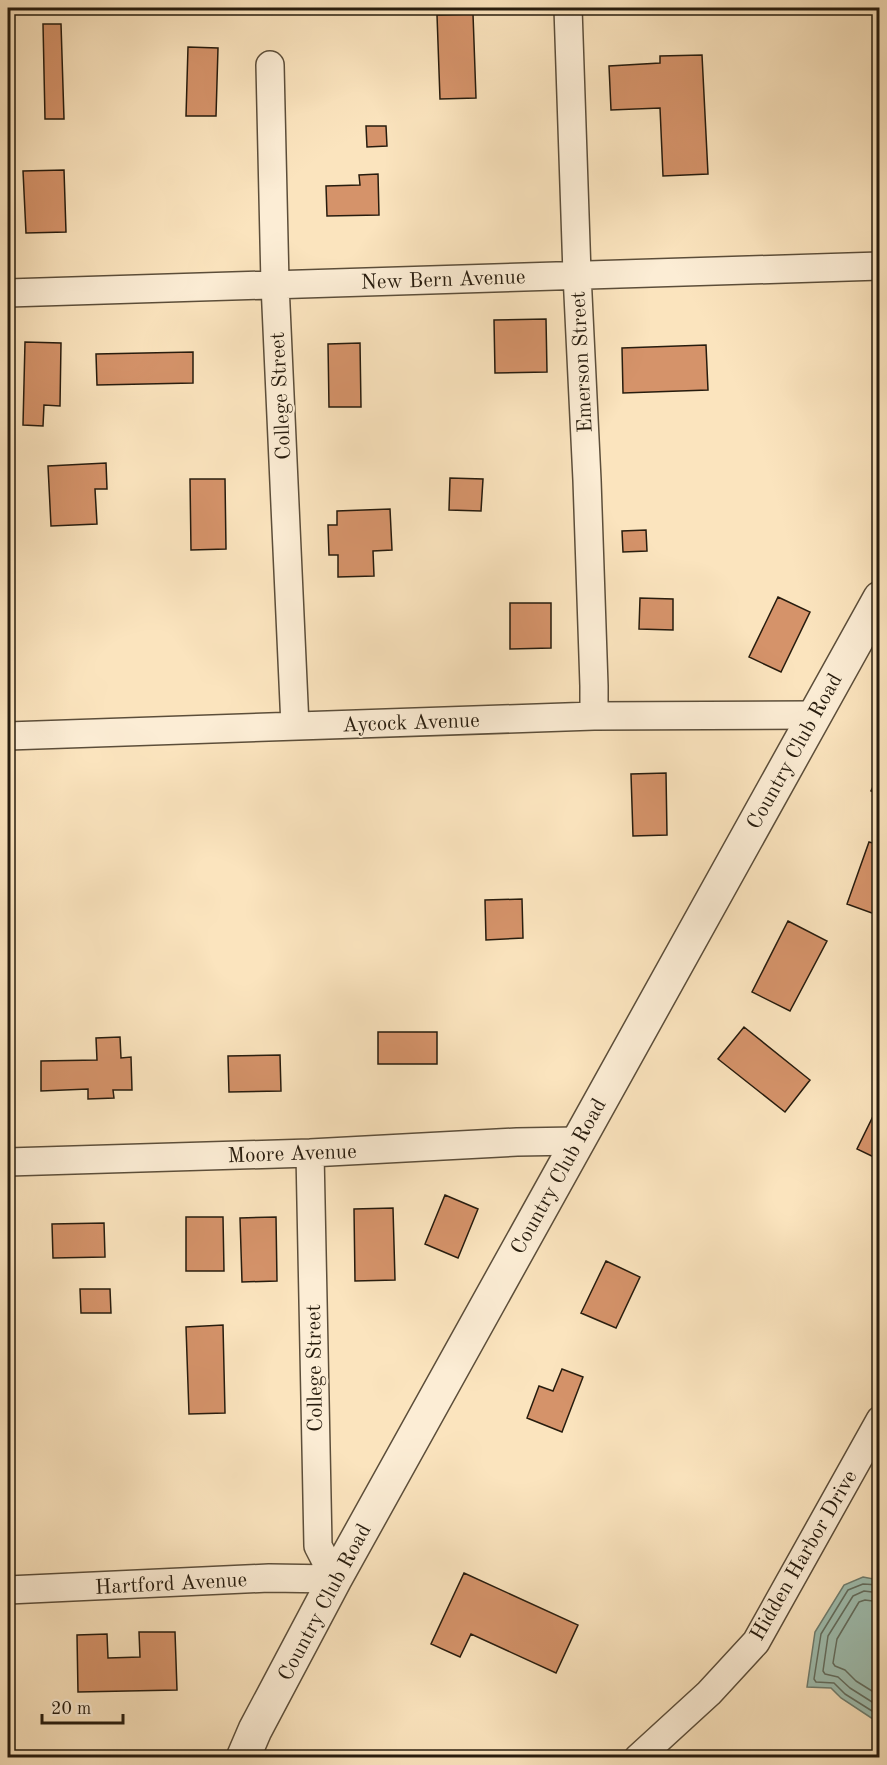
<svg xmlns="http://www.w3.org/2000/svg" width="887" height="1765" viewBox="0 0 887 1765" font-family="'Old Standard TT',serif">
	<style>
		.water { fill: #9fbfb1; stroke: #6f7e70; stroke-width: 1.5 }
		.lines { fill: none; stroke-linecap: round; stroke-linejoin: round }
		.shore { stroke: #636e60; stroke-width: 1.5 }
		.building { fill: #d5936a; stroke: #271c0e; stroke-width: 1.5 }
		.minor-casing { stroke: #5c4e3a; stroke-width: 30 }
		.tertiary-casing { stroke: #5c4e3a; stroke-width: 36 }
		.minor { stroke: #fcedd5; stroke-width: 27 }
		.tertiary { stroke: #fcedd5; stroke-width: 33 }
		.labels { text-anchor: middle; stroke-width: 4.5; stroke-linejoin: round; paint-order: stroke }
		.street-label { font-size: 21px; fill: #271c0e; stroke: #fcedd5 }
	</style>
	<rect width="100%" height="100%" fill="#fbe4be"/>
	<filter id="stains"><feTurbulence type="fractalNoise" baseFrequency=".00333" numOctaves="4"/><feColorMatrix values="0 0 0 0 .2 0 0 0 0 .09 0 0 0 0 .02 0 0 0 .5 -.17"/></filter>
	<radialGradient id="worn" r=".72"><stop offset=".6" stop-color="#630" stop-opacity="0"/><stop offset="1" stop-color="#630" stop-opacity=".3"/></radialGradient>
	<path class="water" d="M863,1577L879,1580V1723L841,1698L831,1688L807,1687L815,1632L844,1585Z"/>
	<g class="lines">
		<path class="shore" d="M880,1585L863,1584L848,1590L821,1634L814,1679L816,1682L834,1683L845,1694L880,1716
			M880,1593L864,1591L853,1596L828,1636L823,1671L825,1674L838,1677L850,1688L880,1707
			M880,1602L865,1600L859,1602L837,1639L833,1663L835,1666L845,1670L856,1681L880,1696"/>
	</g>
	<path class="building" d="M473,14L476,98L440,99L437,15Z
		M43,24H61L64,119H45Z
		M188,47L218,48L216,116H186Z
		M702,55L708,174L663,176L660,108L611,110L609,66L660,63V56Z
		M366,126H386L387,146L367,147Z
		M64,170L66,232L26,233L23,171Z
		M378,174L379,215L327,216L326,186L360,185L359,175Z
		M546,319L547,372L495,373L494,320Z
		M25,342L61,343L60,406L44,405L43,426L23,425Z
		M360,343L361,407H329L328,344Z
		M706,345L708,390L623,393L622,348Z
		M193,352V383L97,385L96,354Z
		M106,463L107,489H95L97,524L51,526L48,466Z
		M450,478L483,479L481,511L449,510Z
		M190,479H225L226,549L191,550Z
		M390,509L392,550L373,551L374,576L338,577V555H329L328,525H337V511Z
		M646,530L647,551L623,552L622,531Z
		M778,597L810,612L781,672L749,657Z
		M640,598L673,599V630L639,629Z
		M510,603H551V648L510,649Z
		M880,772V795L871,791Z
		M666,773L667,835L633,836L631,774Z
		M869,842L880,845V916L847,904Z
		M522,899L523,938L486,940L485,900Z
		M788,921L827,941L790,1011L752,992Z
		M744,1027L810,1080L785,1112L718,1059Z
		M378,1032H437V1064H378Z
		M120,1037L121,1058L131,1057L132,1090H113L114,1098L88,1099V1089L41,1091V1061L97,1060L96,1038Z
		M280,1055L281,1091L229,1092L228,1056Z
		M880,1102V1160L857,1149Z
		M445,1195L478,1209L458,1258L425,1244Z
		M393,1208L395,1280L355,1281L354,1209Z
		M186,1217H223L224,1271H186Z
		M276,1217L277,1281L242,1282L240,1218Z
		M104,1223L105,1257L53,1258L52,1224Z
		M606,1261L640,1277L616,1328L581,1313Z
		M80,1289H110L111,1313H81Z
		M223,1325L225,1413L189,1414L186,1327Z
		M562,1369L583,1377L562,1432L527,1418L539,1386L553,1391Z
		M464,1573L578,1625L556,1673L471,1634L460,1657L431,1644Z
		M139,1632H175L177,1690L78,1692L77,1635L107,1634L108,1658L140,1657Z
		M125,1753V1758H86V1754Z"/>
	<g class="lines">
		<g class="minor-casing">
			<path id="minor" d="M568,8L577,274L587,480L594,686V716
				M270,65L275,284L295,726
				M8,293L880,266
				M8,736L594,716L814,715
				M8,1162L310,1153L517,1142L577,1141
				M8,1590L269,1578L335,1579L318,1546L310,1153
				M638,1758L709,1693L756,1642L880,1420"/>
		</g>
		<g class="tertiary-casing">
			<path id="tertiary" d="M243,1758L255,1730L335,1579L880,598"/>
		</g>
		<use href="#minor" class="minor"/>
		<use href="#tertiary" class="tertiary"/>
	</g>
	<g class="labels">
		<g class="street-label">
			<text transform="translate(443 279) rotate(-2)" y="7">New Bern Avenue</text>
			<text transform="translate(581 362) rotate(-93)" y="7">Emerson Street</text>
			<text transform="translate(280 396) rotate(-93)" y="7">College Street</text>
			<text transform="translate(411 722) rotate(-2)" y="7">Aycock Avenue</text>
			<text transform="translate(794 751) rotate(-61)" y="7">Country Club Road</text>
			<text transform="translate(292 1153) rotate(-2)" y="7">Moore Avenue</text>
			<text transform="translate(558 1176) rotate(-61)" y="7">Country Club Road</text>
			<text transform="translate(314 1368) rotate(-91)" y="7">College Street</text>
			<text transform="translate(803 1555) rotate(-60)" y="7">Hidden Harbor Drive</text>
			<text transform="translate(171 1583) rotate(-3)" y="7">Hartford Avenue</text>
			<text transform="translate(324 1602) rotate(-62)" y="7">Country Club Road</text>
		</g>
	</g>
	<rect width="887" height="1765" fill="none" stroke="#fbe4be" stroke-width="30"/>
	<rect x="9" y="9" width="869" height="1747" fill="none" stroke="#271c0e" stroke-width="3"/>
	<rect x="15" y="15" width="857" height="1735" fill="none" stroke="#271c0e" stroke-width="1.5"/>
	<path d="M42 1714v9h81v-9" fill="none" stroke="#271c0e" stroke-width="3"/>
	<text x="51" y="1714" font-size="18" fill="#271c0e" stroke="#fcedd5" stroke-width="4.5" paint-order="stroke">20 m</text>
	<rect width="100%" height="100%" filter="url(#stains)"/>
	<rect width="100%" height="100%" fill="url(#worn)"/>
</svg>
